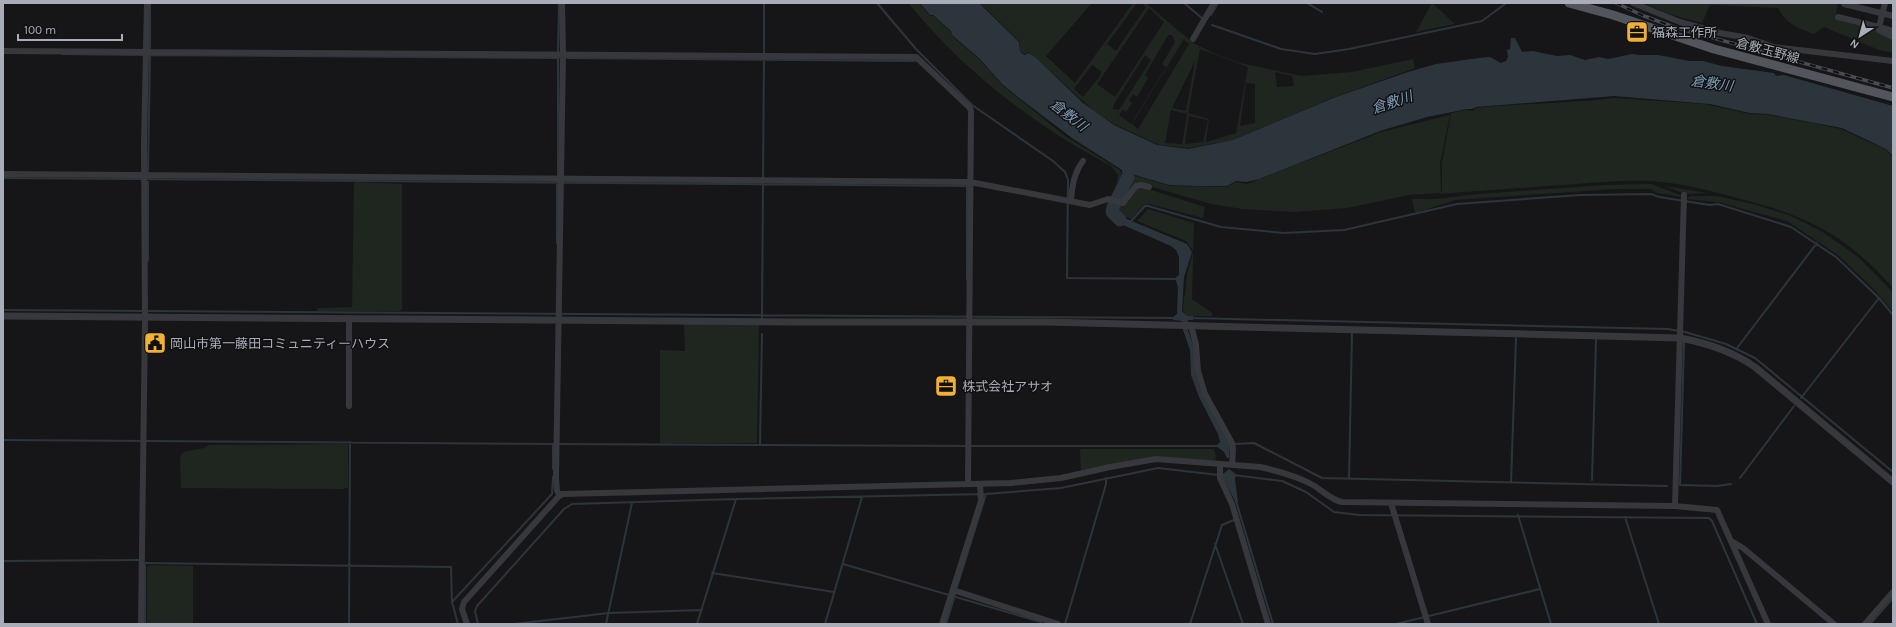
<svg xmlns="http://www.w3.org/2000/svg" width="1896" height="627" viewBox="0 0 1896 627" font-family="Karla,'Noto Sans JP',sans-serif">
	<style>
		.green { fill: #1e261f; fill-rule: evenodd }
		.water { fill: #2c353c }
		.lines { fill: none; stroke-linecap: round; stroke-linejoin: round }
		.stream { stroke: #2c353c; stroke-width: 2 }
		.river { stroke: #2c353c; stroke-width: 13 }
		.minor { stroke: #37383d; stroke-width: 6 }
		.tertiary { stroke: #37383d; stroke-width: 7 }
		.primary { stroke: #53555c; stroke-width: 9 }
		.rail-casing { stroke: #4a4c52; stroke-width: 3.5 }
		.rail { stroke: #111113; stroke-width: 2; stroke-dasharray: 6; stroke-linecap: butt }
		.labels { text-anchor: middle; stroke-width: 3; stroke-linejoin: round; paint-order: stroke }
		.poi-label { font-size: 13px; fill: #a8adb8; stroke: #111113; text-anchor: start }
		.street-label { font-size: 13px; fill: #a8adb8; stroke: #111113 }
		.water-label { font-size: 14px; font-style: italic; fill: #7f9bb3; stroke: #111113 }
	</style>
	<rect width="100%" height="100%" fill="#161618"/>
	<path class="green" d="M908,3H919L930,16H933L950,31L952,36L980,60L1002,85L1065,136L1120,170L1122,176L1118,190L1116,189L1118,175L1111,166C1033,125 964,71 908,3Z
		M980,3H1092L1046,56L1075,83L1133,3H1137L1107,44L1116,51L1146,7L1141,3H1146L1193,43L1215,54L1240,63L1302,76L1352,72L1413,59L1415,68L1335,97L1233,140L1188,148L1159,145L1114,124L1094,111L1029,52L1024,54L1020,52V42ZM1149,8L1164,22L1115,97L1097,84ZM1168,35H1172L1175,42L1162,64L1166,67L1131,124L1119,115L1123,110L1126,112L1132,103L1129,100L1133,94L1137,97L1148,78L1145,75ZM1184,39L1189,44L1138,129L1132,124ZM1200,49L1248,67L1236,133L1206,142L1209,119L1188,113ZM1145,55L1151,60L1119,110L1113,109L1114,104ZM1195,61L1186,111L1172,108ZM1092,65L1101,71L1100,76L1083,97L1074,89ZM1275,72L1292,76L1294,86L1277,87ZM1246,83L1255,84V123L1240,126ZM1171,110L1187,114L1182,144L1165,143ZM1189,116L1208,120L1203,142L1185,144Z
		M1432,3L1455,24L1416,32Z
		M1643,3H1838L1835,18L1893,34V53L1879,50L1824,27L1814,34C1798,28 1786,24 1778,8L1710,5L1702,23L1672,15Z
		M1614,98L1704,104L1750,114L1768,115L1818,124L1841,129L1869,142L1885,149L1893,158V288C1845,233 1803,214 1733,197C1705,189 1679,183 1650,181C1626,180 1601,182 1577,184C1531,187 1484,191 1438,194L1442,191V163L1451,113L1467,110L1473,111L1476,108C1522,103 1568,104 1614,98Z
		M1450,115L1440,163L1441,191L1438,193L1409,195L1347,208L1294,212L1242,209L1211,204L1139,183L1134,184L1127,193L1124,194L1133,175L1170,186L1227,187L1236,182L1247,184L1381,132Z
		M354,182L402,184V309L400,311H317V308L352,307Z
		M1651,184L1680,195L1682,197L1657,193L1651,189H1614L1455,200L1415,213L1412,199H1437L1478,194L1604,185Z
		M1664,186L1708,193L1685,194Z
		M1137,188L1148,189L1205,207L1203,218L1149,204L1144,205L1131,219L1121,215L1116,209L1118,204Z
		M1690,196H1717L1757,205L1791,216L1821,231L1857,256L1886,285L1893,293V312L1874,289L1838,255L1787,221L1718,202L1687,199Z
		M1148,209L1194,223L1192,299L1212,313V316H1187L1183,311L1184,297L1185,296L1187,275L1193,251L1186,241L1137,221Z
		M684,324L759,325L757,443H660V350L685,351Z
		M348,444V487L344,489L181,488L180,457L183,452L204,448L208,445Z
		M1080,449H1213L1215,451L1216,461L1160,457L1081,470Z
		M150,565L193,566V624H147V567Z"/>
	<path class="water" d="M920,3H979L1019,42L1020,52L1024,55L1029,53L1035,57L1083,103L1114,125L1157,145L1188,149L1233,140L1336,97L1408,72L1436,64L1479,58L1490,57L1501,63L1506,61L1508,57L1507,50L1510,49L1511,38H1515L1522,52L1533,51L1557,56L1570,55L1585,60L1599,57L1608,59L1632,54L1640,55H1658L1689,61H1703L1722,66L1774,73L1776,76L1784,75L1893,106V156L1886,149L1842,128L1768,114L1750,113L1710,104L1614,96L1476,107L1472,109H1467L1427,117L1380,131L1259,179L1246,182L1236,181L1227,186H1196L1169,185L1132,174L1125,190L1123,192L1119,191C1119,183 1124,178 1122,170L1072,138L1018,97L1002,84L980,59L952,35L951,31L933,15H930Z
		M1111,207H1114L1117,214L1122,217L1187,244L1192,252L1184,277L1182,311L1187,316H1193V320H1188V330L1194,348L1196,375L1203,396L1230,445L1229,458H1227L1224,452L1216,446L1220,442L1218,434L1199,397L1191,375L1190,350L1183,330L1182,321L1173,320V317L1177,314L1178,287L1175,278L1179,275V257L1176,250L1171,246L1114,221L1109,213Z
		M1229,469L1236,474L1235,479L1238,502L1236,503L1223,478V474Z"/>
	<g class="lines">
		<path class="stream" d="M877,3L916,49L972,105L1053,161L1065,172L1068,180L1067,278L1177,279
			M1184,3L1203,19
			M1307,3L1322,12
			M1211,15L1218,3
			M1212,25L1281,49L1315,54L1349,49L1482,21L1505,4
			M150,51V3
			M558,53L559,3
			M62,54L144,55
			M764,54V3
			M149,55L559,58
			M566,58L915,61
			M148,172L150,55
			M558,176V57
			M3,178L967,186V280
			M763,178L764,59
			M1131,221L1145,206H1148L1221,227L1284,233L1344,230L1457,204L1580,195L1651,194L1659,197L1710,205L1718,204L1791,227L1836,257L1879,298L1893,315
			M557,243V182
			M148,261V179
			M3,310L1176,318
			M762,318L763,183
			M1190,318L1668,329L1685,332L1726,344L1755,358L1893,472
			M1684,343L1680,485L1717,486L1731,484
			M1737,348L1817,243
			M1801,398L1879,298
			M3,440L554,444
			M559,444L971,446H1218
			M760,444L762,334
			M1234,444L1254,443L1322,478L1667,486
			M553,469V444
			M1233,475L1282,481L1306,492L1334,512L1359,515L1709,518L1712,521L1757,624
			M1740,478L1794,406
			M1349,479L1352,332
			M1592,480L1596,340
			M1511,482L1516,338
			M1236,501L1273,624
			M1518,515L1551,624
			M1625,517L1659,624
			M1215,544L1243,624
			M3,561L140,560
			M145,563L451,567L452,602
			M843,564L1041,622
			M712,573L834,592
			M956,590L986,494
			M145,624V565
			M349,624L350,442
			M458,624L452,602L552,494L553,477
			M478,624L475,611L477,606L564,509L572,504L736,499L986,494L1061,488L1158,468L1219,475
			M514,624L609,613L702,610
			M606,624L632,503
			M697,624L736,499
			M825,624L862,497
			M946,624L955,595
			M1065,624L1106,484V478
			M1190,624L1222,525L1234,520
			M1396,624L1540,589
			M1870,624L1893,598"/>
		<path class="river" d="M1120,220L1112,212L1113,207L1128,177"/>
		<path class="minor" d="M1633,3L1680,22L1720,33L1748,38L1774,47L1893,61
			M1885,3L1879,27L1893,31
			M1844,4L1893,16
			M1838,17L1879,27V30L1893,37
			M1193,39L1214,3
			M3,51L916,57L970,108L971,112L968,484
			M3,174L970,182L1090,205L1108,199L1123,203L1136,186L1141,185L1149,187
			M1071,201C1072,186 1074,173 1083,161
			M1191,325L1196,345L1198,371L1205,394L1232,443L1233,449L1232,465
			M349,406V318
			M1220,465V478L1232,504L1268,624
			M560,495L557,491L556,478L563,54L562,3
			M1391,503L1428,624
			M1675,506L1684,195
			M1733,542L1743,548L1834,624
			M953,590L1058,624
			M141,624L145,320L144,145L147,3
			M467,624L462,609L464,602L559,496L563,494L1011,483L1061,478L1110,467L1156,459L1260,467C1278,471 1297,476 1313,485C1323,491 1331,500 1342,502L1675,506L1717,510L1768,624
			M942,624L981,501L980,484
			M1865,624L1893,592"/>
		<path class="tertiary" d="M3,316L792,322H1046L1680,338C1707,343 1732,351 1755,367L1893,482"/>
		<path class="primary" d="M1569,3L1613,15L1714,49L1893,97"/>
		<g class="rail-casing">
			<path id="rail" d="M1616,3L1644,16L1674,27L1893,88"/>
		</g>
		<use href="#rail" class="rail"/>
	</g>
	<defs>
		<g id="office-square" transform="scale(1.15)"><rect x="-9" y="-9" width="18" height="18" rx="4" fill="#f2b134" stroke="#111113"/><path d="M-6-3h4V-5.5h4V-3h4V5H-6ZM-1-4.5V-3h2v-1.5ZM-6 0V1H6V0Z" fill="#111"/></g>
		<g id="civic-square" transform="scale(1.15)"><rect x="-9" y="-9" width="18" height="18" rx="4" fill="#f2b134" stroke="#111113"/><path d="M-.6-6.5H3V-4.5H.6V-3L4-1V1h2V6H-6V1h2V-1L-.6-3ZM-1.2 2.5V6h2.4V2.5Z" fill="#111"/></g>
	</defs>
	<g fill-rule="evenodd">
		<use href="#office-square" x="1637" y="32"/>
		<use href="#civic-square" x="155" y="343"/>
		<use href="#office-square" x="946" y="386"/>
	</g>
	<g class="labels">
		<g class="poi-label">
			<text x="1652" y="37">福森工作所</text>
			<text x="170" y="348">岡山市第一藤田コミュニティーハウス</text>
			<text x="962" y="391">株式会社アサオ</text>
		</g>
		<g class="street-label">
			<text transform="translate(1768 50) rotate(15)" y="5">倉敷玉野線</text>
		</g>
		<g class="water-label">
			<text transform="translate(1712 83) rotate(8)" y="5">倉敷川</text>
			<text transform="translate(1392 102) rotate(-19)" y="5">倉敷川</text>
			<text transform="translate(1069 115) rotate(38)" y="5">倉敷川</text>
		</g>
	</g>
	<rect width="1896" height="627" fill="none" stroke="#a8adb8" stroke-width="8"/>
	<g transform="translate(1860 36) rotate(216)" stroke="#111113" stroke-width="3" paint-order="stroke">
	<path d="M0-3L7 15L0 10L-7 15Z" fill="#a8adb8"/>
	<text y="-6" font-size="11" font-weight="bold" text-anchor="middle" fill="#a8adb8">N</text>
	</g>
	<path d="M18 34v6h104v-6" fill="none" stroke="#a8adb8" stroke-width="2"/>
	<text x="24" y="34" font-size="12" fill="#a8adb8" stroke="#111113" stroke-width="3" paint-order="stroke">100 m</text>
</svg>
